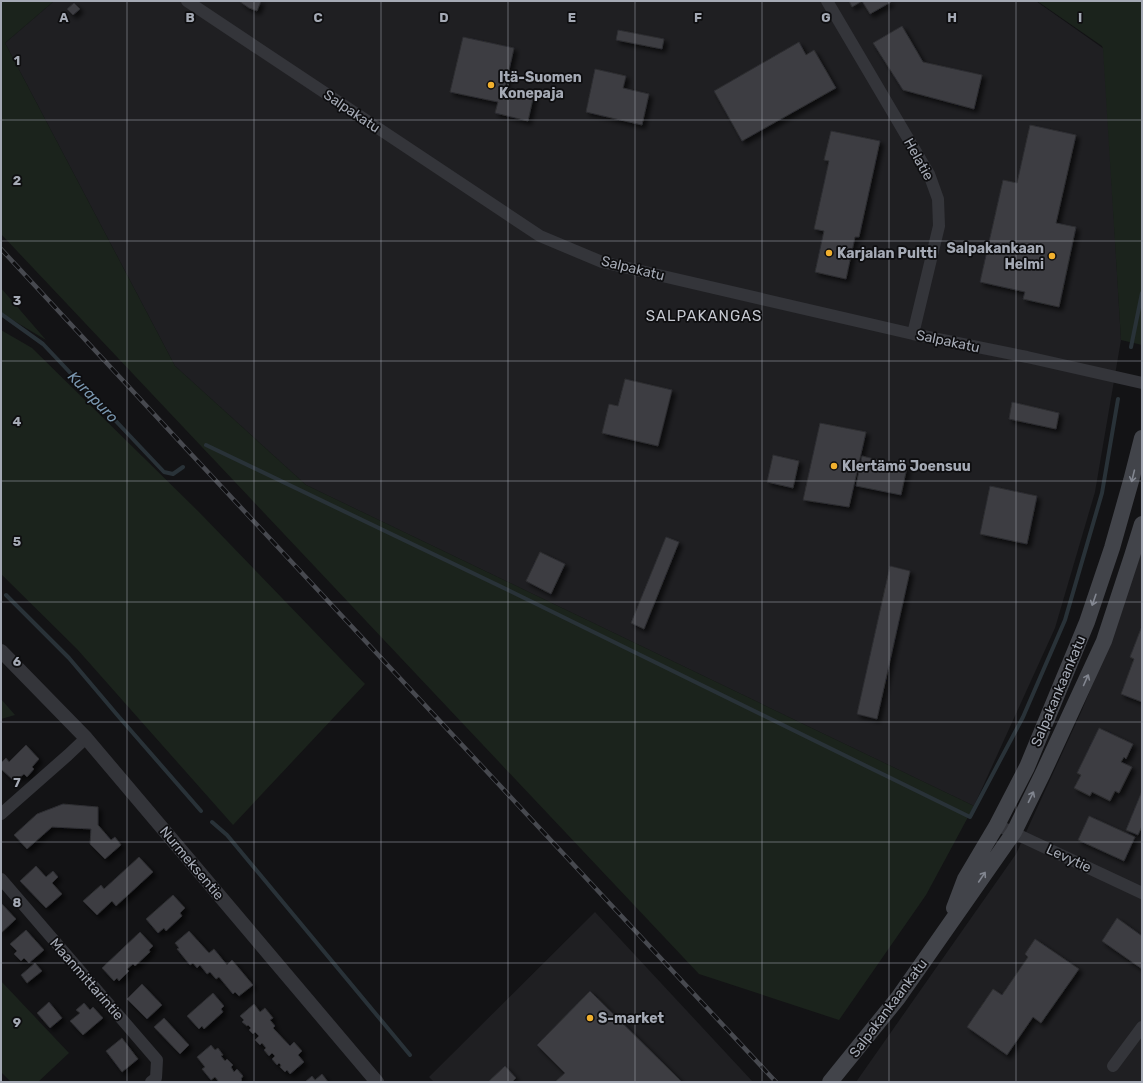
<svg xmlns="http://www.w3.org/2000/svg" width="1143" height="1083" viewBox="0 0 1143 1083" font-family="Rubik,sans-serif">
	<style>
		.built { fill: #1f1f22 }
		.green { fill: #1b231c }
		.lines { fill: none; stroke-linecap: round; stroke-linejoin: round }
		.stream { stroke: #293238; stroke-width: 4 }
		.building { fill: #3d3e42; stroke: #2d2d31; filter: url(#shadow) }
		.minor { stroke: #34353a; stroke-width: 12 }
		.tertiary { stroke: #34353a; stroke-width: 14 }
		.secondary { stroke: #42444a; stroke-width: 16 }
		.rail-casing { stroke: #47494f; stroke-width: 4.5 }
		.rail { stroke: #0e0e10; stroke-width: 3; stroke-dasharray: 9; stroke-linecap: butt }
		.oneway { stroke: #828690 }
		.grid { fill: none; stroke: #a5aab5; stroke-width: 1; stroke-opacity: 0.55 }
		.poi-dot { fill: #f1b02e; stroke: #0e0e10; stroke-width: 1.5 }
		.labels { text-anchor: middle; stroke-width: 3.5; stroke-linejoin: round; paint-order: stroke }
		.poi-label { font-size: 14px; font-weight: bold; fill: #a5aab5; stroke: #0e0e10; text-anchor: start }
		.street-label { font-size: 14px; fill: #a5aab5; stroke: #0e0e10 }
		.neighbourhood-label { font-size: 15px; letter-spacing: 1px; fill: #c6c9d1; stroke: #0e0e10 }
		.water-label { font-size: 15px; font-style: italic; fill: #7b98b1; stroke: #0e0e10 }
		.grid-label { font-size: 13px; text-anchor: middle; font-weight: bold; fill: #a5aab5; stroke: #0e0e10; stroke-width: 3.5; stroke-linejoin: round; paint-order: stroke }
	</style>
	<defs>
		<filter id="shadow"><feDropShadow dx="3.5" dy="3.5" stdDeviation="2" flood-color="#0009"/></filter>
	</defs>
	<rect width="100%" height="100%" fill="#131315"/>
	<path class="built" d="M54,1H1036L1104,49L1121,340L1095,492L1055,628L974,806L306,485L175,366L5,43Z
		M1142,550V1082H856L1016,854L1082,710L1114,632Z
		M595,912L753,1082H434L429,1077Z"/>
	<path class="green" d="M1,1H54L5,43L175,366L306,485L974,806L926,895L839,1020L699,974L1,234Z
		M1037,1H1142V345L1121,340L1103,49L1102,46Z
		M1,288L46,340L1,313Z
		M1,330L32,348L199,512L365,684L233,825L77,649L1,574Z
		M1,699L15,715L1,719Z
		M1,981L69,1053L38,1082H11L1,1072Z"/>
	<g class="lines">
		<path class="stream" d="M1,314L43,344L164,472L173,474L183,467
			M1131,347L1142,293
			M206,445L510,591L970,817L1023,717L1065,620L1102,493L1118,399
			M6,595L69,658L119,717L201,811
			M212,822L227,835L410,1055"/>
	</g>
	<path class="building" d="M239,1H261L257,11L249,8Z
		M849,1H890L891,2L870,14L862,1L852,7Z
		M74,3L80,9L73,15L67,9Z
		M902,26L923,62L982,75L974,109L903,90L873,43Z
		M618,30L664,39L662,49L616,40Z
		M463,37L514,48L505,88L534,94L528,121L495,113L498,102L450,92Z
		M799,42L806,55L814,50L836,88L742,141L714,91Z
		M595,69L626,76L623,88L649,94L642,125L586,112Z
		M1030,125L1076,135L1056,223L1076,227L1059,307L1023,299L1025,292L980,282L1003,180L1017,183Z
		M831,131L880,141L859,237H855L846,279L815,272L824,231L814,229L829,161L824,160Z
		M625,379L672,390L658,446L602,433L609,404L618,406Z
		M1012,402L1059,413L1056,429L1009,419Z
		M820,423L866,432L849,507L803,500Z
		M773,455L799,461L793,488L767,482Z
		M862,456L907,467L901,495L856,486Z
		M990,486L1037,496L1027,544L980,534Z
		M666,537L679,542L644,629L631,623Z
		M540,552L565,564L551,594L526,581Z
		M890,566L910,571L877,719L857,714Z
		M1142,626V702L1121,694L1134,659L1130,657Z
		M1099,728L1133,744L1126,759L1124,757L1121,762L1132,767L1119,793L1115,791L1110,801L1092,792L1090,796L1074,788L1081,775L1077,773Z
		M26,745L39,759L32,767L34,769L27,777L24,774L19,778L17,776L13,780L1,769V763L6,758L9,762Z
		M1142,791V826L1138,835L1126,830Z
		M63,804L98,807V825L111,840L115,837L121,845L105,859L90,844L91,829L52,827L27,849L14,835L37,814Z
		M1089,816L1135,837L1124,861L1078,840Z
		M139,857L153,872L116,906L112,901L97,915L83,901L101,885L104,889Z
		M36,866L46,877L53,871L58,877L52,883L62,894L46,908L20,881Z
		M173,895L185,908L180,913L182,916L166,931L164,928L158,933L146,919Z
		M1,903L16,919L1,933Z
		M1117,918L1142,936V969L1102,941Z
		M26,930L44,950L29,963L24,958L21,961L14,954L17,951L10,944Z
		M189,931L209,953L214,949L227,965L232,960L253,985L239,996L235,992L233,994L219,977L216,979L210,972L207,974L200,965L197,968L193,963L190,965L177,949L179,948L175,943Z
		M140,932L153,946L149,950L150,952L135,966L133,964L127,969L129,971L119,981L117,978L114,981L102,968Z
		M1035,939L1079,969L1041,1023L1033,1017L1007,1055L967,1027L993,989L1002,995L1028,957L1025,954Z
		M35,963L42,971L27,983L21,975Z
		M142,984L162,1005L147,1019L127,999Z
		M590,991L682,1082H557L556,1081L565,1073L537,1045Z
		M213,993L224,1006L221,1009L223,1012L204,1029L202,1026L199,1029L187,1016Z
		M49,1002L62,1018L50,1028L37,1013Z
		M84,1003L90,1010L93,1007L103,1018L83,1035L70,1021L80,1013L76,1010Z
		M254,1004L260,1012L265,1008L273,1018L270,1020L275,1026L273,1028L290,1046L294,1042L302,1051L298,1055L304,1062L290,1074L287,1070L285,1072L280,1067L281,1065L279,1063L277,1065L272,1059L275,1056L272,1053L269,1056L264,1050L266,1048L262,1043L260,1045L255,1040L259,1036L255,1032L253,1034L249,1030L251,1028L248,1025L247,1026L242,1022L244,1020L240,1016Z
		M164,1018L189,1045L180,1054L154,1027Z
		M122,1038L138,1059L122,1072L106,1051Z
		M211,1045L215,1050L218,1048L223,1055L221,1056L225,1061L227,1059L233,1065L231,1067L234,1072L237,1069L243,1076L241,1079L242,1080L240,1082H219L215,1077L211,1080L202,1069L205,1067L197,1057Z
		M505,1066L516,1078L512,1082H488Z
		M322,1074L328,1082H305L312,1076L315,1080Z"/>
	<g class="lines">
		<path class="minor" d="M187,1L540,236L602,262L913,334L1027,357L1142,383
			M827,1L929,174L938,199L939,226L913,334
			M1,814L68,755L86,738
			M997,825L1142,893
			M1,879L157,1060L156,1078L151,1082
			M1113,1066L1142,1027"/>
		<path class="tertiary" d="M1,651L86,738L377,1082"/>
		<path class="secondary" d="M954,908L965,879L997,825L1027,767L1087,622L1112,548L1131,481L1142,438
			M830,1082L898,998L1014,832L1043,773L1104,641L1132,556L1142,524"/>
		<g class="rail-casing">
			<path id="rail" d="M1,249L192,455L776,1082"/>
		</g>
		<use href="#rail" class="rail"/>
	</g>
	<defs><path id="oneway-shaft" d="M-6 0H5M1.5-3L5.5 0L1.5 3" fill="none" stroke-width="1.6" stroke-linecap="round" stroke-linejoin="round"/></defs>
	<g class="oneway">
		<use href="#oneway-shaft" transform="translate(1133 476) rotate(104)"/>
		<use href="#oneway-shaft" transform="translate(1094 600) rotate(109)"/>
		<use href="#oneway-shaft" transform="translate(1086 680) rotate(-66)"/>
		<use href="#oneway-shaft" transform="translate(1031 797) rotate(-64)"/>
		<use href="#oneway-shaft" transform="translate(982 877) rotate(-56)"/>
	</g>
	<path class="grid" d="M127,1V1082M254,1V1082M381,1V1082M508,1V1082M635,1V1082M762,1V1082M889,1V1082M1016,1V1082M1,120H1142M1,241H1142M1,361H1142M1,481H1142M1,602H1142M1,722H1142M1,842H1142M1,963H1142"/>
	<g class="poi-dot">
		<circle cx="491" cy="85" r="4"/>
		<circle cx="829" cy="253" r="4"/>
		<circle cx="1052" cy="256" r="4"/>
		<circle cx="834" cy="466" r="4"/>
		<circle cx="590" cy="1018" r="4"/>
	</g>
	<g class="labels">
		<g class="poi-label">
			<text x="499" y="82">Itä-Suomen<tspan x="499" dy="16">Konepaja</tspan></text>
			<text x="1044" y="253" text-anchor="end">Salpakankaan<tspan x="1044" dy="16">Helmi</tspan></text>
			<text x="837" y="258">Karjalan Pultti</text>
			<text x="842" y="471">KIertämö Joensuu</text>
			<text x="598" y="1023">S-market</text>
		</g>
		<g class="street-label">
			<text transform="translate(352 111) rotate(34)" y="5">Salpakatu</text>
			<text transform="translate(919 159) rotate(61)" y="5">Helatie</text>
			<text transform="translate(633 268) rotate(14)" y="5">Salpakatu</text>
			<text transform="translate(948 341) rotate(12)" y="5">Salpakatu</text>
			<text transform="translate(1058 691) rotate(-67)" y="5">Salpakankaankatu</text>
			<text transform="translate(1069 858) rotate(25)" y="5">Levytie</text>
			<text transform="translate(192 863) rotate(50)" y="5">Nurmeksentie</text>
			<text transform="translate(87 979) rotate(49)" y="5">Maanmittarintie</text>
			<text transform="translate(888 1008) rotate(-53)" y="5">Salpakankaankatu</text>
		</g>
		<g class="neighbourhood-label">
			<text x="704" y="321">SALPAKANGAS</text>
		</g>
		<g class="water-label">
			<text transform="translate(93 397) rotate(46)" y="5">Kurapuro</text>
		</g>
	</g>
	<g class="grid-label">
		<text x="64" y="22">A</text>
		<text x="190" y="22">B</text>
		<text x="318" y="22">C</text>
		<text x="444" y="22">D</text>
		<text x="572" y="22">E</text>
		<text x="698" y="22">F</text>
		<text x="826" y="22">G</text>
		<text x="952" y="22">H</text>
		<text x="1080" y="22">I</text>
		<text x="17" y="65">1</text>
		<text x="17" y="185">2</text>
		<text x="17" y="305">3</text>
		<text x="17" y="426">4</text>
		<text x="17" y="546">5</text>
		<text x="17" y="666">6</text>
		<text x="17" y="787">7</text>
		<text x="17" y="907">8</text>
		<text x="17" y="1027">9</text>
	</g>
	<rect width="1143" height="1083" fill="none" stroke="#a5aab5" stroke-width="4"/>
</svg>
